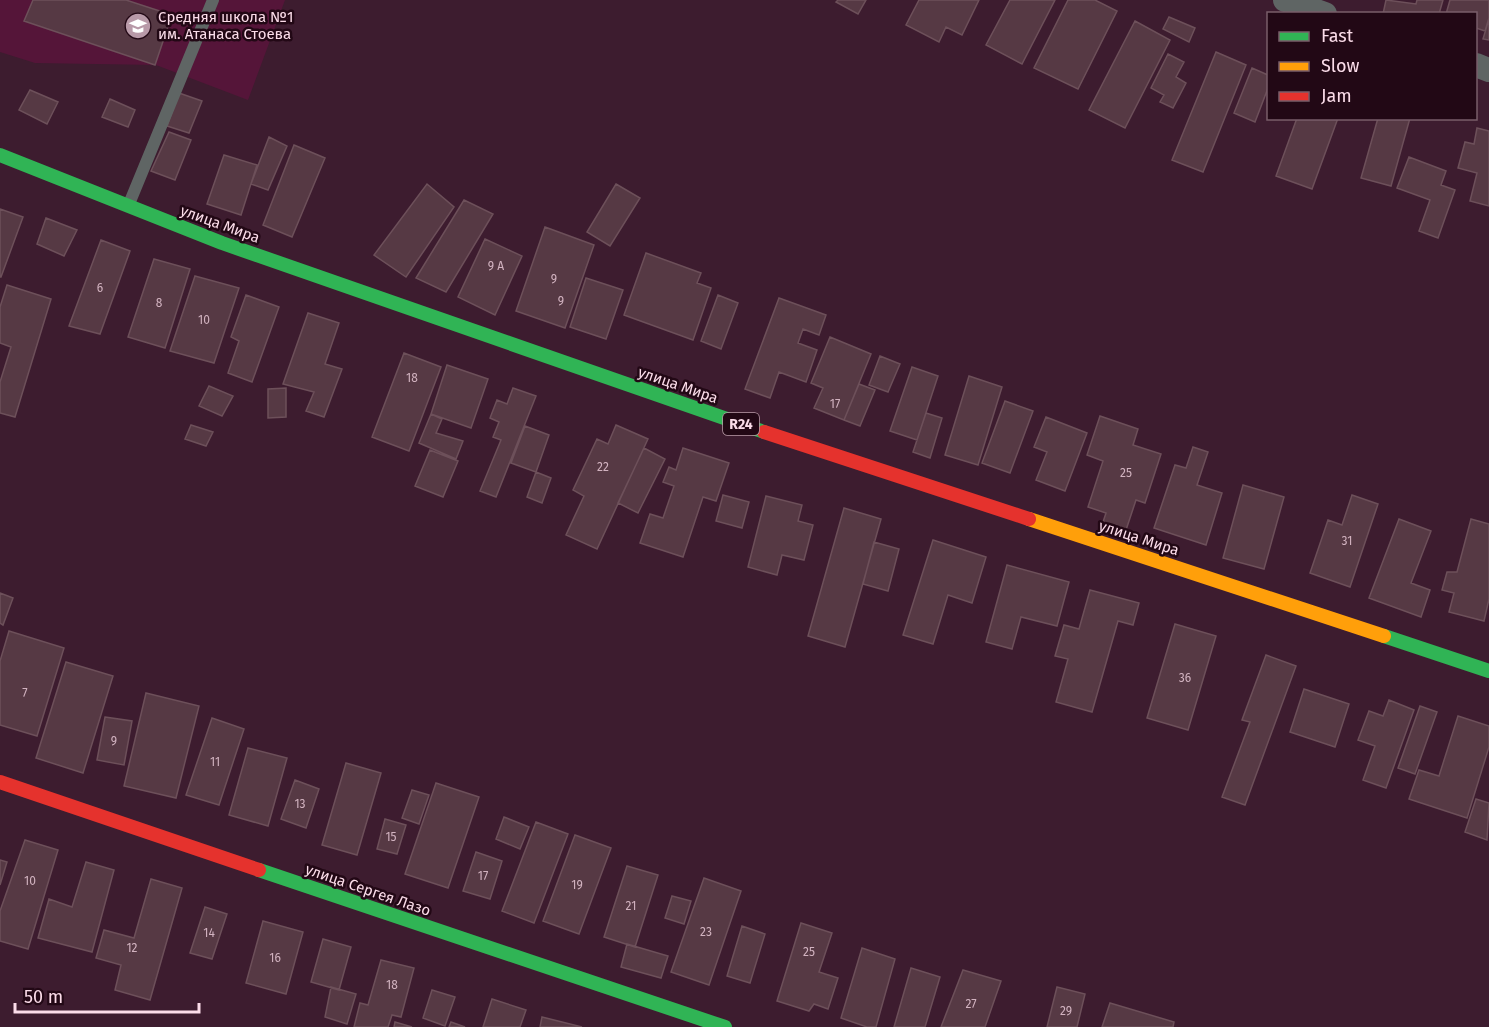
<svg xmlns="http://www.w3.org/2000/svg" width="1489" height="1027" viewBox="0 0 1489 1027" font-family="'Fira Sans',sans-serif">
	<style>
		.built { fill: #551539 }
		.building { fill: #563944; stroke: #6d505a; stroke-width: 1.5 }
		.lines { fill: none; stroke-linecap: round; stroke-linejoin: round }
		.lane { stroke: #5f6564; stroke-width: 12 }
		.street { stroke: #5f6564; stroke-width: 24 }
		.fast { stroke: #30b455; stroke-width: 14 }
		.slow { stroke: #ff9f0a; stroke-width: 14 }
		.jam { stroke: #e5322d; stroke-width: 14 }
		.labels { text-anchor: middle; stroke-width: 5; stroke-linejoin: round; paint-order: stroke }
		.number-label { font-size: 12px; fill: #d2b3c0 }
		.shield { fill: #220815; stroke: #ba9ca9; stroke-width: 1.5 }
		.shield-label { font-size: 14px; font-weight: bold; fill: #fbdce9 }
		.poi-label { font-size: 15px; fill: #fbdce9; stroke: #220815; text-anchor: start }
		.street-label { font-size: 15px; fill: #fbdce9; stroke: #220815 }
	</style>
	<rect width="100%" height="100%" fill="#3d1c2f"/>
	<path class="built" d="M0,0H285L248,100L156,65L35,63L0,52Z"/>
	<path class="building" d="M33,0H126L172,15L155,65L24,21Z
		M838,0H866L858,14L836,2Z
		M919,0H979L962,35L946,27L939,42L906,25Z
		M1010,0H1055L1022,64L986,45Z
		M1068,0H1095L1117,11L1078,89L1034,68Z
		M1386,0L1416,4L1417,0H1443L1439,14H1383Z
		M1450,0H1489V18L1485,31L1476,28V14H1446Z
		M1169,17L1195,28L1189,42L1163,29Z
		M1489,19V40L1483,39Z
		M1135,21L1170,40L1125,128L1089,110Z
		M1216,52L1246,65L1203,172L1172,160Z
		M1168,54L1184,62L1176,77L1186,83L1173,108L1160,102L1164,95L1151,88Z
		M1252,68L1268,75V88L1255,122L1234,113Z
		M30,90L58,102L47,124L19,110Z
		M179,93L202,101L189,133L167,126Z
		M110,99L135,110L128,127L102,117Z
		M1297,118H1338L1312,189L1276,176Z
		M1378,118H1410L1391,186L1361,178Z
		M1477,128L1489,131V206L1470,201L1477,173L1458,168L1465,142L1474,144Z
		M169,132L191,140L175,180L151,171Z
		M269,137L287,146L268,190L251,184Z
		M294,145L325,158L292,237L263,225Z
		M224,155L257,165L241,215L207,204Z
		M1409,157L1446,171L1441,185L1455,190L1438,238L1419,231L1430,200L1397,188Z
		M427,184L454,207L406,277L374,255Z
		M616,184L640,198L610,246L587,232Z
		M464,200L493,214L446,292L416,278Z
		M0,209L23,217L1,277H0Z
		M46,218L77,230L64,256L37,244Z
		M545,227L594,245L565,328L516,311Z
		M485,239L522,256L495,315L458,297Z
		M101,240L130,251L100,334L69,326Z
		M646,253L701,273L697,283L711,288L693,340L624,315Z
		M154,259L190,269L165,348L128,337Z
		M195,276L239,288L214,363L170,351Z
		M586,278L623,290L606,339L570,327Z
		M7,285L51,299L15,417L0,413V382L11,347L0,343V307Z
		M246,295L279,307L252,382L228,373L239,341L231,337Z
		M718,295L738,303L721,349L701,341Z
		M779,298L826,315L819,335L803,329L798,343L817,350L806,382L779,372L770,398L745,389Z
		M308,313L339,323L325,364L342,369L324,417L306,411L314,392L283,384Z
		M830,337L871,354L844,420L814,408L823,388L811,383Z
		M404,353L441,367L409,451L372,437Z
		M880,356L900,364L888,392L869,385Z
		M447,365L488,379L471,428L431,414Z
		M912,367L938,376L917,440L890,431Z
		M969,376L1002,387L978,465L945,455Z
		M859,384L875,390L860,426L844,420Z
		M209,386L233,396L222,416L199,406Z
		M286,388V417L268,418V389Z
		M513,388L536,396L496,497L480,491L501,440L493,437L499,422L490,418L497,400L507,404Z
		M1005,401L1033,411L1010,473L982,463Z
		M926,413L942,418L930,458L913,452Z
		M431,414L442,419L436,433L463,441L456,459L419,443Z
		M1100,416L1138,429L1133,445L1161,454L1145,503L1136,500L1125,533L1102,525L1106,513L1088,507L1103,461L1087,455Z
		M1046,417L1087,433L1065,491L1036,480L1047,452L1034,447Z
		M191,425L213,432L206,446L185,439Z
		M616,425L648,439L597,549L566,535L584,496L573,490L597,439L608,444Z
		M525,426L549,435L536,472L511,463Z
		M1193,447L1208,452L1197,485L1222,493L1206,545L1154,528L1175,465L1186,468Z
		M644,448L665,459L638,513L618,503Z
		M683,448L729,463L716,501L703,497L683,557L640,543L650,514L663,518L674,486L663,482L669,467L676,470Z
		M430,450L458,461L443,497L415,486Z
		M536,472L551,478L542,503L527,497Z
		M1243,485L1284,497L1264,569L1223,558Z
		M723,495L749,502L742,528L716,521Z
		M1352,495L1378,504L1350,587L1310,573L1328,520L1342,525Z
		M766,496L802,505L798,521L813,525L804,560L782,555L777,575L748,567Z
		M844,508L881,519L845,647L808,636Z
		M1399,519L1431,531L1411,583L1430,590L1421,617L1369,598Z
		M1471,519L1489,524V599L1484,621L1449,612L1454,593L1442,590L1447,572H1457Z
		M933,540L986,557L972,603L948,595L933,644L903,635Z
		M874,542L899,549L888,591L863,584Z
		M1007,565L1069,582L1057,626L1021,617L1012,649L986,642Z
		M1090,590L1139,603L1133,625L1118,621L1092,712L1056,702L1068,659L1055,656L1064,625L1079,629Z
		M0,593L13,598L3,625L0,623Z
		M1175,624L1216,636L1188,730L1147,718Z
		M9,631L64,648L37,736L0,725V661Z
		M1266,655L1296,666L1245,805L1222,797L1250,722L1242,720Z
		M66,662L113,676L83,773L36,758Z
		M1304,689L1349,704L1335,747L1290,732Z
		M146,693L199,706L176,798L124,786Z
		M1389,700L1414,710L1386,788L1363,780L1375,746L1358,740L1369,711L1383,716Z
		M1420,706L1437,712L1415,774L1398,768Z
		M1458,716L1489,726V747L1467,818L1409,799L1419,770L1439,776Z
		M105,717L132,721L124,765L97,760Z
		M212,718L244,729L219,805L186,795Z
		M248,748L287,758L268,826L229,815Z
		M346,763L381,773L357,855L322,845Z
		M295,780L319,789L306,828L281,819Z
		M436,783L479,797L448,888L405,874Z
		M412,790L429,795L419,824L402,818Z
		M1476,799L1489,803L1487,840L1465,832Z
		M504,817L529,827L520,849L496,839Z
		M385,819L406,825L397,854L377,849Z
		M536,822L568,834L534,923L502,911Z
		M575,835L611,848L579,934L543,921Z
		M25,840L58,850L28,949L0,941V911Z
		M476,852L502,861L490,899L463,891Z
		M0,860L7,862L0,885Z
		M86,862L114,870L92,952L38,938L49,899L72,907Z
		M627,866L658,875L635,947L604,937Z
		M704,878L741,891L709,985L671,972Z
		M151,879L182,888L150,1000L115,990L121,965L96,958L104,930L134,938Z
		M672,896L691,901L684,924L665,918Z
		M205,907L227,914L212,959L190,953Z
		M263,921L303,932L286,994L246,983Z
		M801,923L832,933L819,972L838,978L828,1009L814,1004L809,1011L777,1001Z
		M742,926L765,934L750,983L727,976Z
		M323,939L351,947L339,990L311,982Z
		M627,944L668,956L661,978L621,967Z
		M862,948L895,959L876,1027H867L841,1018Z
		M381,960L414,968L401,1017L392,1015L388,1027H354L360,1003L368,1005Z
		M911,968L940,977L925,1027H894Z
		M963,970L1001,981L985,1027H941Z
		M331,987L356,994L347,1024L325,1017Z
		M1057,987L1085,994L1077,1027H1047Z
		M432,990L455,997L445,1026L423,1018Z
		M492,999L526,1010L520,1027H483Z
		M1110,1003L1174,1022L1173,1027H1102Z
		M542,1017L582,1027H540Z
		M395,1022L412,1027H394Z
		M451,1022L465,1027H449Z"/>
	<g class="lines">
		<path class="lane" d="M129,204L213,0"/>
		<path class="street" d="M1285,0L1325,14
			M1476,65L1489,70"/>
		<path class="fast" d="M0,155L222,243L764,432
			M1384,636L1489,671
			M259,870L725,1027"/>
		<path class="slow" d="M1029,519L1384,636"/>
		<path class="jam" d="M764,432L1029,519
			M0,782L259,870"/>
	</g>
	<defs>
		<g id="school-disc" transform="scale(1.35)"><circle r="9.5" fill="#b899a8" stroke="#220815"/><path d="M0-5L7-2L0 1L-7-2ZM-4 1L0 2.5L4 1V4Q0 6-4 4Z" fill="#fff"/></g>
	</defs>
	<g fill-rule="evenodd">
		<use href="#school-disc" x="138" y="26"/>
	</g>
	<g class="labels">
		<g class="number-label">
			<text x="496" y="270">9 А</text>
			<text x="554" y="283">9</text>
			<text x="100" y="292">6</text>
			<text x="561" y="305">9</text>
			<text x="159" y="307">8</text>
			<text x="204" y="324">10</text>
			<text x="412" y="382">18</text>
			<text x="835" y="408">17</text>
			<text x="603" y="471">22</text>
			<text x="1126" y="477">25</text>
			<text x="1347" y="545">31</text>
			<text x="1185" y="682">36</text>
			<text x="25" y="697">7</text>
			<text x="114" y="745">9</text>
			<text x="215" y="766">11</text>
			<text x="300" y="808">13</text>
			<text x="391" y="841">15</text>
			<text x="483" y="880">17</text>
			<text x="30" y="885">10</text>
			<text x="577" y="889">19</text>
			<text x="631" y="910">21</text>
			<text x="706" y="936">23</text>
			<text x="209" y="937">14</text>
			<text x="132" y="952">12</text>
			<text x="809" y="956">25</text>
			<text x="275" y="962">16</text>
			<text x="392" y="989">18</text>
			<text x="971" y="1008">27</text>
			<text x="1066" y="1015">29</text>
		</g>
		<rect class="shield" x="723" y="413" width="36" height="22" rx="4.5"/>
		<g class="shield-label">
			<text x="741" y="429">R24</text>
		</g>
		<g class="poi-label">
			<text x="158" y="22">Средняя школа №1<tspan x="158" dy="17">им. Атанаса Стоева</tspan></text>
		</g>
		<g class="street-label">
			<text transform="translate(220 224) rotate(20)" y="5">улица Мира</text>
			<text transform="translate(678 385) rotate(19)" y="5">улица Мира</text>
			<text transform="translate(1139 538) rotate(18)" y="5">улица Мира</text>
			<text transform="translate(368 890) rotate(19)" y="5">улица Сергея Лазо</text>
		</g>
	</g>
	<rect x="1267" y="12" width="210" height="108" fill="#220815" stroke="#795d6a" stroke-width="1.5"/>
	<rect x="1279" y="32" width="30" height="9" fill="#30b455" stroke="#795d6a" stroke-width="1.5"/>
	<text x="1321" y="42" font-size="18" fill="#fbdce9">Fast</text>
	<rect x="1279" y="62" width="30" height="9" fill="#ff9f0a" stroke="#795d6a" stroke-width="1.5"/>
	<text x="1321" y="72" font-size="18" fill="#fbdce9">Slow</text>
	<rect x="1279" y="92" width="30" height="9" fill="#e5322d" stroke="#795d6a" stroke-width="1.5"/>
	<text x="1321" y="102" font-size="18" fill="#fbdce9">Jam</text>
	<path d="M15 1003v9h184v-9" fill="none" stroke="#fbdce9" stroke-width="3"/>
	<text x="24" y="1003" font-size="18" fill="#fbdce9" stroke="#220815" stroke-width="4.5" paint-order="stroke">50 m</text>
</svg>
